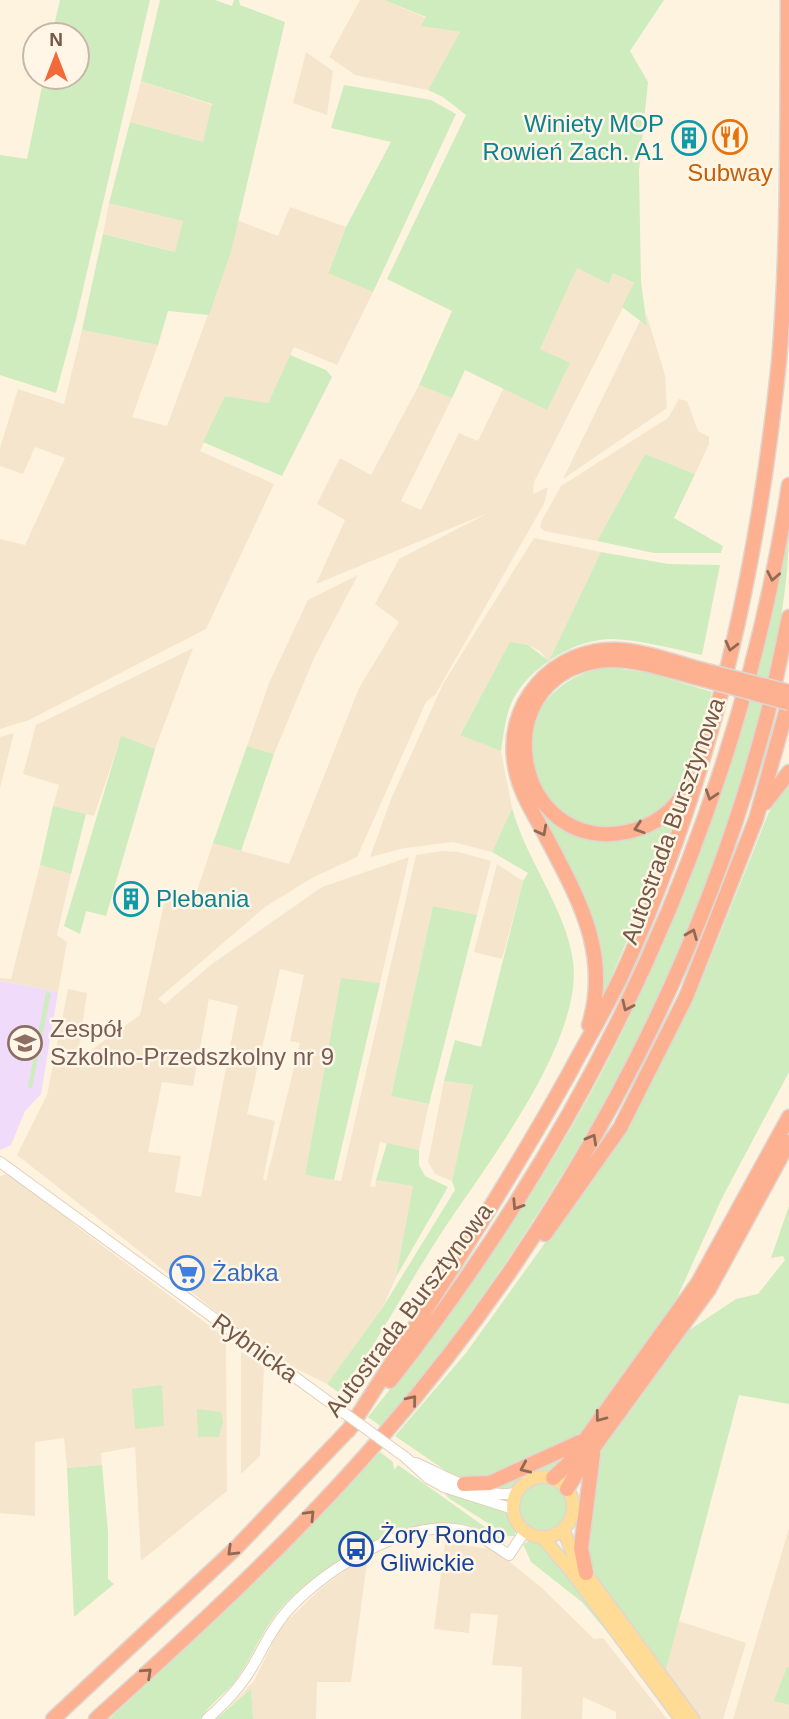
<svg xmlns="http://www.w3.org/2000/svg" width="789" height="1719" viewBox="0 0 789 1719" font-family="Helvetica,sans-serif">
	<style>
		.residential { fill: #f6e5cd; fill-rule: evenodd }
		.education { fill: #f0dcfa }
		.green { fill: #ceecbd }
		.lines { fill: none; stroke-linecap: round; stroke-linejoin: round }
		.minor-casing { stroke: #e2cfba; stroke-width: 12 }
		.major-casing { stroke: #ded7d2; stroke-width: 15 }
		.highway-casing { stroke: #ded7d2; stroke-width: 17 }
		.minor { stroke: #fff; stroke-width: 10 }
		.major { stroke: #ffdb95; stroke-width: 12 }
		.highway { stroke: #fdb190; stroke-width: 14 }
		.minor-bridge-casing { stroke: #e2cfba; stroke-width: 12; stroke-linecap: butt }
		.highway-bridge-casing { stroke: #ded7d2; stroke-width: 17; stroke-linecap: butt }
		.minor-bridge { stroke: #fff; stroke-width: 10 }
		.highway-bridge { stroke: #fdb190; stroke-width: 14 }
		.oneway { stroke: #916a54 }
		.labels { text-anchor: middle; stroke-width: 5; stroke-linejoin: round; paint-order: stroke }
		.culture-label { font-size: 24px; fill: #0d838f; stroke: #fff6e7; text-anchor: end }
		.food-label { font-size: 24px; fill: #c56008; stroke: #fff6e7 }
		.street-label { font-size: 24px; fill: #765845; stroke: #fff6e7 }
		.education-label { font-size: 24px; fill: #785e54; stroke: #fff6e7; text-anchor: start }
		.shop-label { font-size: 24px; fill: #366cbe; stroke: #fff6e7; text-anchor: start }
		.transit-label { font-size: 24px; fill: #164399; stroke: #fff6e7; text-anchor: start }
	</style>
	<rect width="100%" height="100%" fill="#fef3df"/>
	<path class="residential" d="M360,0H384L426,18L422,26L460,32L428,90L355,75L329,57Z
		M306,52L333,71L327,115L293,103Z
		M141,81L212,105L203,142L130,122Z
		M109,203L183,220L176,252L103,234Z
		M290,207L346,227L328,272L373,292L337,365L294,347L268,403L225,396L200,451L274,484L206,629L29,720L0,729V539L25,545L65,458L35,447L23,474L0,466V448L18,389L64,404L82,330L158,345L132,417L167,426L231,252L237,220L278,236Z
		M577,267L609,284L613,273L635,284L534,482L533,494L548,487L544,504L435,695L426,702L357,857L312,878L265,907L158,999L165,1004L212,964L322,887L409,857L380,983L341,979L305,1175L341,1181L416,855L442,851L459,852L491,861L477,915L433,906L391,1096L429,1104L419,1150L380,1142L370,1186L375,1187L376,1180L414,1186L396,1277L383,1307L327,1384L295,1368L241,1331L17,1155L47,1095L68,989L87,993L77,1060L140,1015L167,890L195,897L213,843L289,864L359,688L399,622L375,604L399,559L488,513L316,584L345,520L317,504L340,458L371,475L419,385L452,398L401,501L421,510L459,433L478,441L504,387L519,396ZM280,969L304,975L290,1041L300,1043L266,1181L263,1179L275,1121L247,1114ZM209,999L238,1006L201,1197L175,1192L181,1156L148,1152L162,1082L193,1086Z
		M646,313L665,375L667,408L563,479L640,321L647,325Z
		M679,399L687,401L698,431L709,437V444L695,474L645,454L597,541L544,531L540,527L542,520L561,486L668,418Z
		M534,538L601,552L549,662L540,651L528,645L510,643L460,734L501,751L512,808L492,852L453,842L405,848L370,857L391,799L443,684Z
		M358,575L315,656L274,754L247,746L269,683L308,600Z
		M193,648L155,749L121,737L94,816L53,806L59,785L23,774L36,725Z
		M14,733L0,788V737Z
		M497,864L523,881L502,959L474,952Z
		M40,865L71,874L57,935L67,942L58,992L0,981V978L11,979Z
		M444,1081L473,1085L452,1181L435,1174L428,1162Z
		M15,1172L76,1226L226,1338L227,1491L141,1561L135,1447L101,1453L102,1465L67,1468L64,1438L35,1442V1516L0,1513V1176Z
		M241,1352L264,1367L260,1456L241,1474Z
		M789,1528V1667L775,1701L789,1705V1719H733Z
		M445,1542L495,1550L542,1588L594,1639L603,1638L667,1719H616V1712L583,1697L582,1719H521L522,1667L492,1665L498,1615L471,1613L469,1633L434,1629Z
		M364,1556L367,1562L351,1682H317L316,1719H253L251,1689L228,1708L254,1681L280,1628L319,1590Z
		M679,1621L746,1643L723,1719H700L666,1670Z"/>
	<path class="education" d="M0,981L58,992L41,1094L25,1111L11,1145L0,1150Z"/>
	<path class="green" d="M60,0H150L76,319L56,393L0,375V155L27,159L44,77H77V35H52Z
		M160,0H215L232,6L234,0H239L240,5L285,22L231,252L209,315L168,311L158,345L82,330L103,234L175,252L183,221L109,203L130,122L203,142L212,104L141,81Z
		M384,0H664L630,51L648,82L639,171L641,282L647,326L622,307L634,283L613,273L609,284L577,268L540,349L570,363L547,410L465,370L452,398L419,385L452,311L387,279L466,115L443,97L428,90L460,32L421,26L426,17Z
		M344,85L431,100L456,114L373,292L328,273L346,227L391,142L331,128Z
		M290,355L326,370L332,377L282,476L203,442L225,396L268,403Z
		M645,454L695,474L674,518L723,546L721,553H654L597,541Z
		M789,528C789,594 774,657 758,720C692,983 551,1218 383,1428L368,1417C480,1278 586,1127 654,961C672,917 687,872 703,827C739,729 771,631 789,528Z
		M601,552L668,564L720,565L702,655C673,649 642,640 612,639C576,639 535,664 516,694C506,710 504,732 501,751L460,735L510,642L528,645L549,661Z
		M606,667L650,673L712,692C702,727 696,767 674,797C643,837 573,839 544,794C508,737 544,678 606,667Z
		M121,736L155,749L106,916L86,911L80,934L64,926Z
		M247,746L274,754L241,851L213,843Z
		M789,781V1072L722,1198L672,1309L580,1436L490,1478L466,1480L449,1473L395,1436L466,1353L629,1126L700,984L769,812Z
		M53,806L86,814L71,874L40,865Z
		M512,808C526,860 566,909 573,961C584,1041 484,1168 440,1235C414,1275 391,1317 365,1358L338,1392L327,1384L383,1307L455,1190L452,1181L473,1085L444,1081L455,1040L481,1047L523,881L528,873L492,852Z
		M539,808C584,855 628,847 677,813L651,884L602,999C609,929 570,868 539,808Z
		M433,906L477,915L429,1104L391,1096Z
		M341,978L380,983L334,1180L305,1175Z
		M46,992L51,993L32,1088L28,1087Z
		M387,1143L419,1150V1165L425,1176L448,1187L396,1277L413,1186L376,1180Z
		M789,1206V1404L739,1395L666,1670L590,1568L585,1551L597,1453L685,1333L736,1299L758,1294L785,1260L783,1256L771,1258Z
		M162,1385L164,1426L135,1429L132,1389Z
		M197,1409L221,1412L223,1422L219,1437H198Z
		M380,1452L393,1462L394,1470L398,1465L506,1542L502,1543C489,1534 476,1526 459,1524C402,1514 318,1567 281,1608C263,1629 252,1657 236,1680C228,1692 204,1708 202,1719H109L267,1571Z
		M569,1452L552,1473L529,1476L510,1491L486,1488Z
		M102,1465L108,1532V1579L114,1584L74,1617L67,1468Z
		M520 1507a23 23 0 1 1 46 0a23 23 0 1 1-46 0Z
		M437,1486L463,1498L505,1510L515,1527V1536H508L450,1499Z
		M535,1539L554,1557L625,1653L582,1602L531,1562L523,1544Z
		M787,1667H789V1705L774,1701Z
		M251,1689L253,1719H216Z"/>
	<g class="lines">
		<g class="minor-casing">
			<path id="minor" d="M0,1162L325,1399
				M405,1457L428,1478L444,1487L513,1509
				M416,1463C448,1477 480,1499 516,1493
				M207,1719C222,1706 236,1692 247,1675C260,1656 268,1634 283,1616C317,1573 405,1518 461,1530C479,1534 494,1545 509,1555L525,1531"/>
		</g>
		<g class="major-casing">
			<path id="major" d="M513 1507a30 30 0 1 1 60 0a30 30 0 1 1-60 0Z
				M563,1529L575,1559L693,1719
				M542,1537L572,1572L681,1719"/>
		</g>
		<g class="highway-casing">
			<path id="highway" d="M688,786C675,811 654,826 627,832C513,855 482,679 598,661C632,656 669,671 702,679
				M765,803L789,772
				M589,1025C612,951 575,893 542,829C532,811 520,791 516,771C501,705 553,646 620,650C648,652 677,663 703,670
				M545,1234L620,1128L686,997L756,819L789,701
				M390,1381C596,1118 738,817 789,485
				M348,1431C423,1313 502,1195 570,1072C588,1038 608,1005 624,970C711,780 758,568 779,361C789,244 787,118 788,0
				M553,1478L567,1465L698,1283L789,1117
				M464,1484L490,1483L580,1442
				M567,1489L586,1458L709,1289L789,1142
				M586,1573L581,1548L593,1454
				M53,1719L236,1548L352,1426
				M96,1719C197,1628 297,1536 385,1433C559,1232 695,985 764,727C774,691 781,654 789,617"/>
		</g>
		<use href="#minor" class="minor"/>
		<use href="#major" class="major"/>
		<use href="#highway" class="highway"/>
		<g class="minor-bridge-casing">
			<path id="minor-bridge" d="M325,1399L405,1457"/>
		</g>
		<g class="highway-bridge-casing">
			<path id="highway-bridge" d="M703,670L789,692
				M702,679L789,703"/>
		</g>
		<use href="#minor-bridge" class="minor-bridge"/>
		<use href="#highway-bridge" class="highway-bridge"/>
	</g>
	<defs><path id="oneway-chevron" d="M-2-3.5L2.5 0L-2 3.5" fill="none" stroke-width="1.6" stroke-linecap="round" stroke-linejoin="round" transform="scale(1.75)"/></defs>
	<g class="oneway">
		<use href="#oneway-chevron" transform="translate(773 576) rotate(101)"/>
		<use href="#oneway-chevron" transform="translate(731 646) rotate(104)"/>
		<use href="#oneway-chevron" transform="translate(711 795) rotate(108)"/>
		<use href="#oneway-chevron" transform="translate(639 828) rotate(162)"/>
		<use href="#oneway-chevron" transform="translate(542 831) rotate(62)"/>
		<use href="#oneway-chevron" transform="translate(692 934) rotate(-68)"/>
		<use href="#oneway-chevron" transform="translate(627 1006) rotate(115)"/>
		<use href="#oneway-chevron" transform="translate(592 1139) rotate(-61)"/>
		<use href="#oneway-chevron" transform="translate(517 1205) rotate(123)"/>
		<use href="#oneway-chevron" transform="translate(412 1400) rotate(-51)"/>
		<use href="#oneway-chevron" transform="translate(600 1417) rotate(127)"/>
		<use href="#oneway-chevron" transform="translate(525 1468) rotate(156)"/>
		<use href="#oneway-chevron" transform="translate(310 1515) rotate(-46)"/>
		<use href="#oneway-chevron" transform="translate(232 1551) rotate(136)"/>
		<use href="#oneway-chevron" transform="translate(147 1673) rotate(-43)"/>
	</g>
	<defs>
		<g id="restaurant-ring" transform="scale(1.75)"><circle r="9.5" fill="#fff6e7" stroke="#e8710a" stroke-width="1.5"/><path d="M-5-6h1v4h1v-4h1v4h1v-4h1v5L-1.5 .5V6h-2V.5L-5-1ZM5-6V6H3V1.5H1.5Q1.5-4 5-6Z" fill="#e8710a"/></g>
		<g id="building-ring" transform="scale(1.75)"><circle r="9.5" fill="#fff6e7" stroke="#0f9aa8" stroke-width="1.5"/><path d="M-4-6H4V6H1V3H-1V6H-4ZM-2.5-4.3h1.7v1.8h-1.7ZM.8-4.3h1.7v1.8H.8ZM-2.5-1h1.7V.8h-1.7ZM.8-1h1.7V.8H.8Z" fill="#0f9aa8"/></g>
		<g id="school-ring" transform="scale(1.75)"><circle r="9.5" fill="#fff6e7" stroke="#8d6e63" stroke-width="1.5"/><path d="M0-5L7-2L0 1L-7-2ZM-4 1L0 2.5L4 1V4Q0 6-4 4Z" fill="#8d6e63"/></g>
		<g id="supermarket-ring" transform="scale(1.75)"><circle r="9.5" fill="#fff6e7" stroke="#3f7fe0" stroke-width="1.5"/><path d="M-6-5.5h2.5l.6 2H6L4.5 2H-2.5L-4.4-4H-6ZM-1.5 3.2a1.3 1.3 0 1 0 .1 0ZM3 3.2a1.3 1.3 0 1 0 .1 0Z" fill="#3f7fe0"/></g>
		<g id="bus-ring" transform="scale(1.75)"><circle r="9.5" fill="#fff6e7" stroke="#1a4fb4" stroke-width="1.5"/><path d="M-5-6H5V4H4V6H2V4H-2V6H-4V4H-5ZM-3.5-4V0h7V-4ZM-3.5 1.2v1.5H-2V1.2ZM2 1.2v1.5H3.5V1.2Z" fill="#1a4fb4"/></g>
	</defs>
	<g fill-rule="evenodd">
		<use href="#restaurant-ring" x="730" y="137"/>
		<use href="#building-ring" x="689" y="138"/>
		<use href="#building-ring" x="131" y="899"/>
		<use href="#school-ring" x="25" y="1043"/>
		<use href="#supermarket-ring" x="187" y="1273"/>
		<use href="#bus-ring" x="356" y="1549"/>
	</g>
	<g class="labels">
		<g class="culture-label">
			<text x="664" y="132">Winiety MOP<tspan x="664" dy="28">Rowień Zach. A1</tspan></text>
			<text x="156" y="907" text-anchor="start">Plebania</text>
		</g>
		<g class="food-label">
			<text x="730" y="181">Subway</text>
		</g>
		<g class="street-label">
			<text transform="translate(673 821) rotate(-70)" y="8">Autostrada Bursztynowa</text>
			<text transform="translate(409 1310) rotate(-53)" y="8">Autostrada Bursztynowa</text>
			<text transform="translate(255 1348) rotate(36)" y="8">Rybnicka</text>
		</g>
		<g class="education-label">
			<text x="50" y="1037">Zespół<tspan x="50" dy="28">Szkolno-Przedszkolny nr 9</tspan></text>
		</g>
		<g class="shop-label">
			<text x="212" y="1281">Żabka</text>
		</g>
		<g class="transit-label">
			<text x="380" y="1543">Żory Rondo<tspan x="380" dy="28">Gliwickie</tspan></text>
		</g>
	</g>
	<g transform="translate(56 56)"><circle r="33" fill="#fff6e7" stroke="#c8b7a6" stroke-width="2"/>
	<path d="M0-5L12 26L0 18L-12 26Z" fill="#f2693a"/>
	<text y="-10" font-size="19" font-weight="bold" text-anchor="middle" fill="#765845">N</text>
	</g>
</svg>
